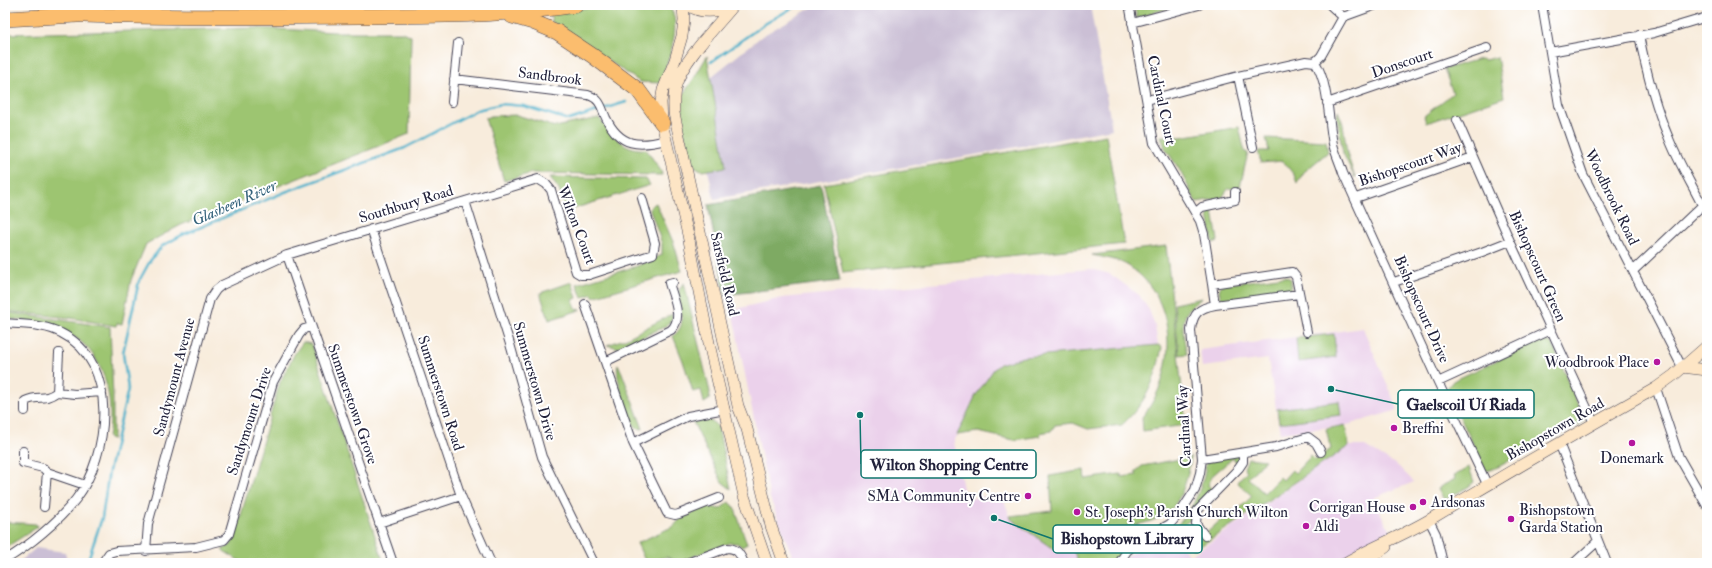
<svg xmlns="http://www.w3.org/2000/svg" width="1712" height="568" viewBox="0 0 1712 568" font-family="'IM FELL Double Pica',serif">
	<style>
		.built { fill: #ebd1eb }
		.industrial { fill: #cbbfd5 }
		.green { fill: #9dc571; stroke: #607456 }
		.forest { fill: #7eaa63; stroke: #50664f }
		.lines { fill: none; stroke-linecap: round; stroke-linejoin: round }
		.stream { stroke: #4db2cc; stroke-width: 2.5 }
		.street-casing { stroke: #424053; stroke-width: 10 }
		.secondary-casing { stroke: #424053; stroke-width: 12 }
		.highway-casing { stroke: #424053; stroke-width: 16 }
		.street { stroke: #fff; stroke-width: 8 }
		.secondary { stroke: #fde5c5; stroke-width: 11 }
		.highway { stroke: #fbbd6e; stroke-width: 15 }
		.poi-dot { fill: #b5179e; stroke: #fff; stroke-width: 1.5 }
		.labels { text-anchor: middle; stroke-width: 4; stroke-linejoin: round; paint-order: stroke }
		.street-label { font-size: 15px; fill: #22223b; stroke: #fff }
		.poi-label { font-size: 15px; fill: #22223b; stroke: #fff; text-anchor: start }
		.water-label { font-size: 16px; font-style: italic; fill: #35637c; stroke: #fff }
		.leader { fill: none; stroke: #0f766e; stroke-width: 1.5 }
		.callout-dot { fill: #0f766e; stroke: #fff; stroke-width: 1.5 }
		.callout { fill: #fff; stroke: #0f766e; stroke-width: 1.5 }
		.callout-label { font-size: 16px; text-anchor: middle; font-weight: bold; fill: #22223b }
	</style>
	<rect width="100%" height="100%" fill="#fff"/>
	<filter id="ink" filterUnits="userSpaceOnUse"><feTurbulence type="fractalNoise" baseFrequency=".025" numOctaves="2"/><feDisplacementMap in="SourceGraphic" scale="8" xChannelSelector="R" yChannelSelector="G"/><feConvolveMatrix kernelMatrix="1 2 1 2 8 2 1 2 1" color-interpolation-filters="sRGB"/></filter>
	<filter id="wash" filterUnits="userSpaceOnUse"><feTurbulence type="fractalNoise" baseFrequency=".012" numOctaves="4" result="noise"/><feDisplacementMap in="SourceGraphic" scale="16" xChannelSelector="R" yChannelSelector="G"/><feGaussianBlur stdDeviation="0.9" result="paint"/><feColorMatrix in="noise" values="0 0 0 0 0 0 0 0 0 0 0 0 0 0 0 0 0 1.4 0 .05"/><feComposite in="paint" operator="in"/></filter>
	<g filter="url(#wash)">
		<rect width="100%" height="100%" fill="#f8ecdc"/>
		<path class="built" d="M1091,269L1110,274L1139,295L1149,310L1155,326L1158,345L1023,357L1000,364L994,369L976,395L954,442L965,499L997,495L1003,498L1011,519L1072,548L1079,563H795L770,498L732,310L782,298Z
			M1363,328L1398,410L1347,425L1280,433L1268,359L1202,367L1200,350Z
			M1349,446H1365L1398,466L1414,482L1373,498L1390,532L1336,563H1121L1130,554L1169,532L1190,556Z"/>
		<path class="industrial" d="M816,5H1090L1112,129L974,155L714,199L695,106L706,81L762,36Z
			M36,548L65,552L68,563H18Z"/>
		<path class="green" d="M606,5H668C670,8 673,12 674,16C678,37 667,64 660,83L640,82L552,22L550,13Z
			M1134,5H1178L1137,18Z
			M255,28L336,32H402L411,36L409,134L181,225L146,244L131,280L122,324L117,323L116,326L70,318L5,311V34Z
			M707,56L726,167L703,171L690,164L678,101L693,80Z
			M1497,57L1504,97L1426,123L1424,116L1453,93L1444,69L1480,59L1485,60Z
			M1338,111L1343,124L1347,153L1355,178L1343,153L1337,117Z
			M517,115L555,127L599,118C611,134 624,151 646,149L661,171L662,175L532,173L504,181L485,118L491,116Z
			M1239,127L1245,152L1248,153L1240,187L1228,189L1222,198L1196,202L1179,169L1165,148L1161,136L1180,137Z
			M1106,135L1124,244L843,273L824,184Z
			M1266,138L1326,141L1328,152L1304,172L1297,183L1294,175L1283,161L1261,163L1258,151H1269Z
			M550,177L646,179L650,185L566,211L559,190Z
			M656,203L674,244L682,271L593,297L592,294L582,298L577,284L637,266L662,255V244L650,210L651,206Z
			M1211,211H1213L1218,241L1213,243L1208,215Z
			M1166,246L1186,425L1143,431L1142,417C1177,375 1180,301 1130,267C1118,259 1105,258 1092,255Z
			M1285,276L1291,279V291L1238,299L1221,298L1219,291L1221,285Z
			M572,282L577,298L573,300L576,309L580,310L549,320L540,293Z
			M684,283L710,392L709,400L704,403L701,390L693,392L683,361L673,336C695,319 667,300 684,283Z
			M1202,298C1198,301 1193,304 1190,308C1179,320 1184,340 1187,354L1179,355L1174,304Z
			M5,312L110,327L113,397V439L108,438C115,400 105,349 65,332C46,323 25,321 5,318Z
			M672,314V320L664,327L619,348L607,345L627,338Z
			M1334,334L1336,357L1298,362L1296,338Z
			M1538,341L1550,342L1553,345L1584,420C1572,432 1553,436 1537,443C1520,452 1505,467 1486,471L1448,392V387L1453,381Z
			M303,342L311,344L313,348L384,563H243L222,550L231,545L236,532L280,382L295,353Z
			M1158,345L1162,347C1155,381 1148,400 1122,425L1088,429L1073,423L1055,425L1051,431L1040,433V436L1014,440L978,432L957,435L976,395L994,369L1000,364L1023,357Z
			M618,364L622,373L643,429L636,428C628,419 614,374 618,364Z
			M1339,401L1341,415L1279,423L1277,409Z
			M708,420L713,422L718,427L731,489L722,482L693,422Z
			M1345,425L1349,446L1205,543L1193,549L1175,527C1190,515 1199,494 1204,476C1205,470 1205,464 1208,458L1237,453L1241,458L1238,464L1233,458L1213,475L1208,485L1212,489L1192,512L1193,523L1190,520L1181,527L1194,544L1232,510L1235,513L1252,496L1237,482L1247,471L1244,468L1248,458L1265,460L1248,478L1264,493L1280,477L1283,480L1292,470L1295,473L1311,456L1315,460L1331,449L1326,429Z
			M1191,457C1180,528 1153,520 1095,533V537L1150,527L1134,537L1112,563H1079L1072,548L1056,551L1011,519L1010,516L1052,511L1050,476L1084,470L1085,479L1121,474V477L1137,475L1135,472L1142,466Z
			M1469,467L1474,482L1468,487L1444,500L1438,488L1455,479L1454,476Z
			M729,502L734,506L747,544L742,547L737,543H729L679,562L667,557L657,559L656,563H646L637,543L674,526L680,519L707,506L720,509Z
			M5,522L36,524L37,526L36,528L5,548Z"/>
		<path class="forest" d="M821,185L840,281L725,295L708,205Z"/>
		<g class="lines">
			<path class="stream" d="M711,62L763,25L797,5
				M87,563L102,518L109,471L128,389L123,353L139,281L150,261L162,246L182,235L285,192L405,148L477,110L501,104L524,106L569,120L626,102"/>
		</g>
	</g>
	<g filter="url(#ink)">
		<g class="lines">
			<g class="street-casing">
				<path id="street" d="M1330,5L1343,17
					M1376,5L1343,17L1321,56L1315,62C1329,84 1328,119 1333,144C1335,153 1340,163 1343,173L1438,382L1487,484
					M1542,5L1559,105L1583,174L1682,367
					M1130,9L1154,143L1200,221L1204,234L1212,284
					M1132,23L1199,5
					M1639,35C1646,70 1654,104 1668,136C1677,160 1691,183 1702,205
					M1550,52L1654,33L1707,17
					M1238,76L1253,147
					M454,79L588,95C601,99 601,107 606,118C620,147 639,147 666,140
					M1147,100L1238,76L1306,61L1315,62
					M452,102L458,43
					M1327,103L1487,48
					M1457,120L1510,241L1594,423
					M1356,198L1473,157
					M465,201L510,344L542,457L594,563
					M1196,212L1202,207L1235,200V192
					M371,229L461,496L491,563
					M287,255L393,563
					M1633,271L1707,201
					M1394,282L1482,252L1510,241
					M585,304L605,362
					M1215,305L1299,294
					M5,323C23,325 45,324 61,333C120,362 110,455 76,499C59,521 29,546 5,560
					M59,353L57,392L75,394L102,392
					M1438,382L1551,330
					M1656,388L1679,457L1707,506
					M25,411V401C39,394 43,402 57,392
					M633,443L605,362L671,330C684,318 673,298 669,283L673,282
					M1559,443L1607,563
					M23,451V463L43,468L47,472L85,485
					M1202,459L1276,447L1308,437L1316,443L1321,452
					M719,498L679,514L675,515L667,513L633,443L688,416L725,409
					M44,507L47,472
					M1429,520L1436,534L1443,563
					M379,523L461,496
					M1205,536L1196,524L1197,511L1239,468L1243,462V453
					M146,551L148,524L210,299L216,290L222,285L287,255L538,179L546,184L551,190L576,272L581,275H589L653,254L655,243L642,198
					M102,563L109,553L116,551L196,547L224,540L229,534L273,382L299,335L304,329L311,327
					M687,563L727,548C737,548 740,554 744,563
					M1119,563L1127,551L1137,542L1170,524L1180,513L1195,490L1200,473L1202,459L1191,330C1193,313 1199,308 1215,305L1212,284L1292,272L1296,277L1307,332
					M1574,563L1598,541"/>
			</g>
			<g class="secondary-casing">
				<path id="secondary" d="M683,5L684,21L682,36L675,60L663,90L661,102L662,123L688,235L710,348L744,496L767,563
					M688,5C702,15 718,12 733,6
					M734,5C717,26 683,60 676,85C673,94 674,104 674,113L738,406L747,429L771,526L784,563
					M1682,367L1707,370
					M1345,563C1372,547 1402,536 1429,520C1504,475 1580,431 1656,388L1674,375L1707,346
					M1364,563L1386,547"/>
			</g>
			<g class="highway-casing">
				<path id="highway" d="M84,15C177,18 269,17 362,16C434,15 505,16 576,5
					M512,16L533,22L557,32L593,56L638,90L662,123
					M5,19L95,14"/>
			</g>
			<use href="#street" class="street"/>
			<use href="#secondary" class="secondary"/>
			<use href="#highway" class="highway"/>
		</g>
	</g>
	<g class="poi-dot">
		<circle cx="1657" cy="362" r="4"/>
		<circle cx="1394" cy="428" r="4"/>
		<circle cx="1632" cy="443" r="4"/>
		<circle cx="1028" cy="496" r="4"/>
		<circle cx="1423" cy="502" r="4"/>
		<circle cx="1413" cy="507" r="4"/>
		<circle cx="1077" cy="512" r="4"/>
		<circle cx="1511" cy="519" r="4"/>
		<circle cx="1306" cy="526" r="4"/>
	</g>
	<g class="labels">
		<g class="street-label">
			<text transform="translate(1402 63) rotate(-19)" y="5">Donscourt</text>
			<text transform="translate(550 76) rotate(7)" y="5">Sandbrook</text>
			<text transform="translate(1162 100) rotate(78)" y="5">Cardinal Court</text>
			<text transform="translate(1410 164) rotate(-19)" y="5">Bishopscourt Way</text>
			<text transform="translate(1612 197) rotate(64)" y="5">Woodbrook Road</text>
			<text transform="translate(406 204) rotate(-17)" y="5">Southbury Road</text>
			<text transform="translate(577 225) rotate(69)" y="5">Wilton Court</text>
			<text transform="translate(1538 266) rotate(66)" y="5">Bishopscourt Green</text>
			<text transform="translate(725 274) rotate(77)" y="5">Sarsfield Road</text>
			<text transform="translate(1422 309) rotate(66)" y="5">Bishopscourt Drive</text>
			<text transform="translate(174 377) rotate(-75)" y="5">Sandymount Avenue</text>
			<text transform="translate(535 381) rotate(74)" y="5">Summerstown Drive</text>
			<text transform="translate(441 393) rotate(72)" y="5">Summerstown Road</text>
			<text transform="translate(353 404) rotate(71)" y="5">Summerstown Grove</text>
			<text transform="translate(249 421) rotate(-72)" y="5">Sandymount Drive</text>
			<text transform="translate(1184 426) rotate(-93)" y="5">Cardinal Way</text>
			<text transform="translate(1555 429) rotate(-30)" y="5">Bishopstown Road</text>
		</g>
		<g class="poi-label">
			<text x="1649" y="367" text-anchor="end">Woodbrook Place</text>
			<text x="1402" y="433">Breffni</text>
			<text x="1632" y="463" text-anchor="middle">Donemark</text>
			<text x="1020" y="501" text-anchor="end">SMA Community Centre</text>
			<text x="1431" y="507">Ardsonas</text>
			<text x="1405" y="512" text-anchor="end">Corrigan House</text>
			<text x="1519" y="515">Bishopstown<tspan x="1519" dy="17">Garda Station</tspan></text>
			<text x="1085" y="517">St. Joseph's Parish Church Wilton</text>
			<text x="1314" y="531">Aldi</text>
		</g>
		<g class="water-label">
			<text transform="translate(234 202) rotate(-24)" y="6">Glasheen River</text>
		</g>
	</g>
	<path class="leader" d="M1331 389L1398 404M860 415L861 464M994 518L1053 539"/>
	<g class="callout-dot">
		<circle cx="1331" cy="389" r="4"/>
		<circle cx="860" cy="415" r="4"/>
		<circle cx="994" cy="518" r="4"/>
	</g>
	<g class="callout">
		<rect x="1398" y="390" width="136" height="28" rx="4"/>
		<rect x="861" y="450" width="175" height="28" rx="4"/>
		<rect x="1053" y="525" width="149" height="28" rx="4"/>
	</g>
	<g class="callout-label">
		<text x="1466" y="410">Gaelscoil Uí Riada</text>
		<text x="949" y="470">Wilton Shopping Centre</text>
		<text x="1127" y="544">Bishopstown Library</text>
	</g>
	<rect width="1712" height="568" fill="none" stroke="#fff" stroke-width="20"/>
</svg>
